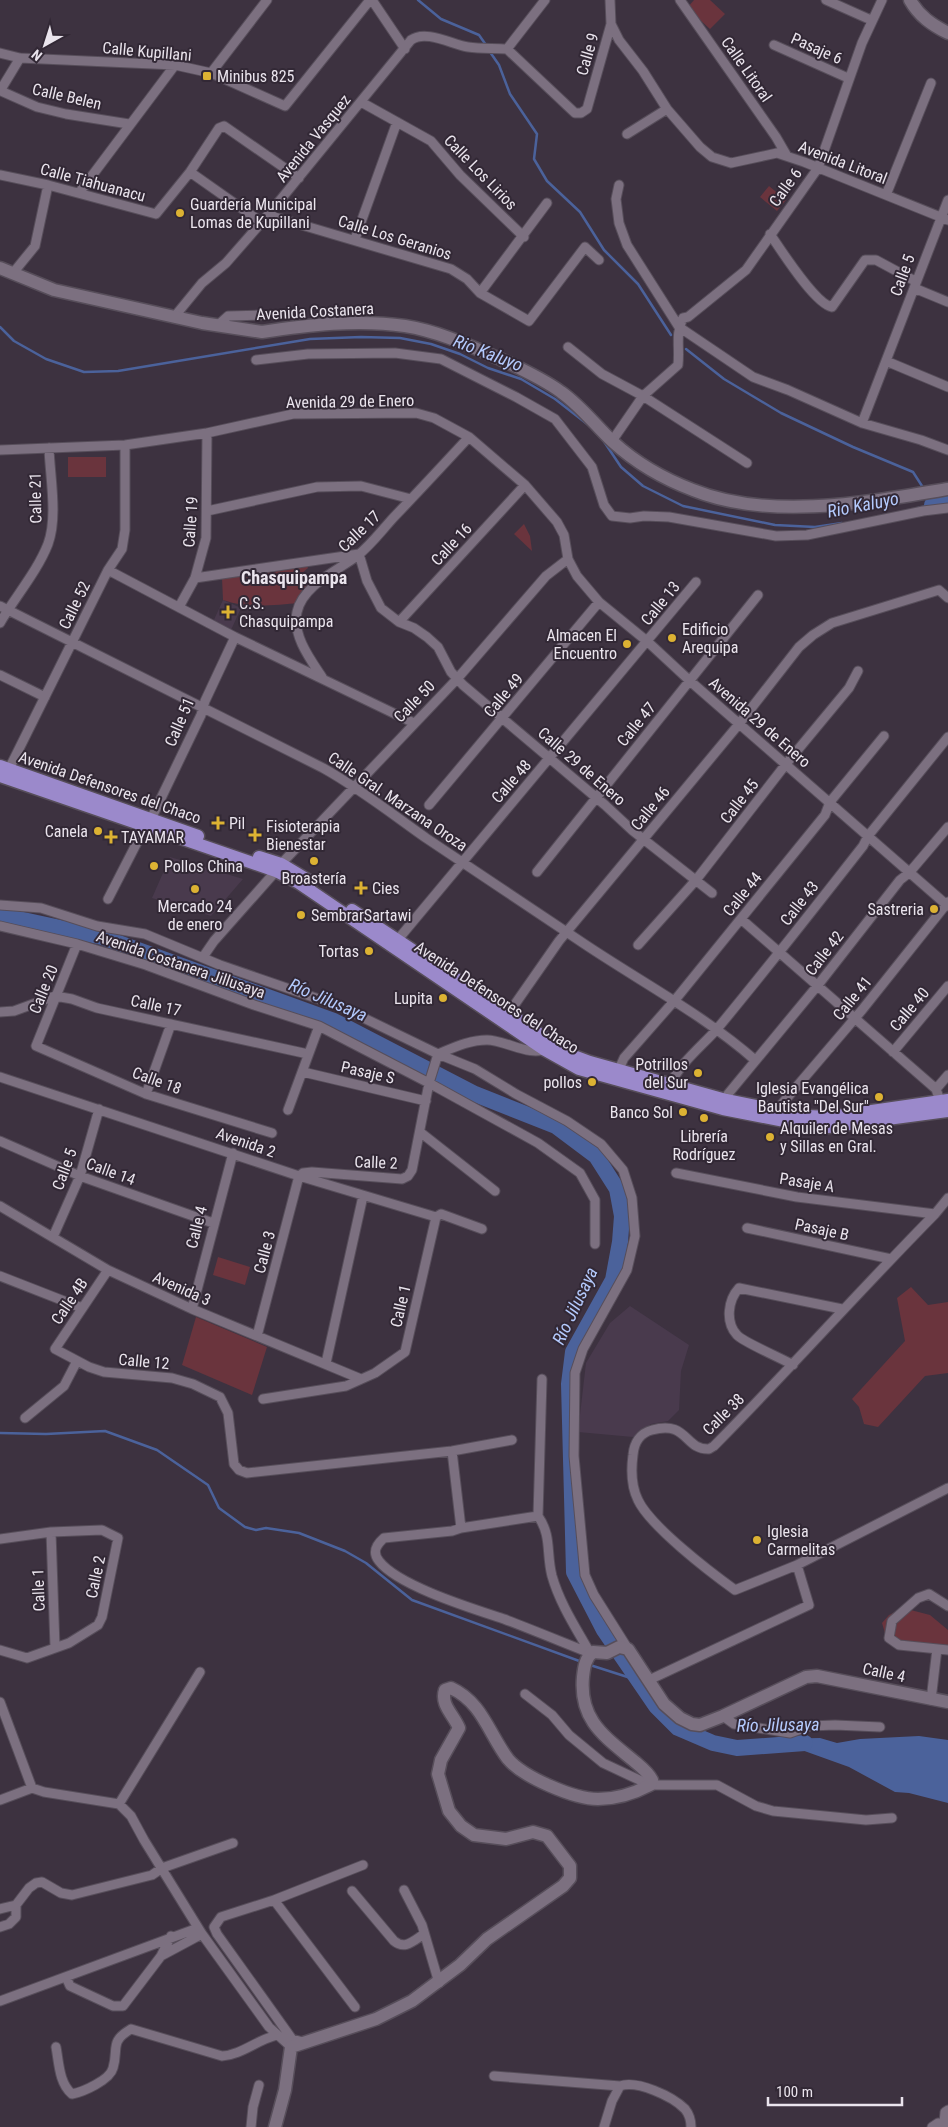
<svg xmlns="http://www.w3.org/2000/svg" width="948" height="2127" viewBox="0 0 948 2127" font-family="'Roboto Condensed',sans-serif">
	<style>
		.built { fill: #493a4d }
		.green { fill: #6a343d }
		.water { fill: #4b629b }
		.lines { fill: none; stroke-linecap: round; stroke-linejoin: round }
		.stream { stroke: #4b629b; stroke-width: 2.5 }
		.river { stroke: #4b629b; stroke-width: 16 }
		.street-casing { stroke: #574e5a; stroke-width: 11 }
		.secondary-casing { stroke: #574e5a; stroke-width: 15 }
		.primary-casing { stroke: #574e5a; stroke-width: 15 }
		.street { stroke: #7c7080; stroke-width: 9 }
		.secondary { stroke: #7c7080; stroke-width: 12 }
		.primary { stroke: #9b89cb; stroke-width: 12 }
		.poi-dot { fill: #dcb233; stroke: #322835; stroke-width: 2 }
		.labels { text-anchor: middle; stroke-width: 4; stroke-linejoin: round; paint-order: stroke }
		.street-label { font-size: 16px; fill: #eae4ed; stroke: #322835 }
		.poi-label { font-size: 16px; fill: #eae4ed; stroke: #322835; text-anchor: start }
		.water-label { font-size: 18px; font-style: italic; fill: #b4cafd; stroke: #322835 }
		.neighbourhood-label { font-size: 18px; font-weight: bold; fill: #eae4ed; stroke: #322835 }
	</style>
	<rect width="100%" height="100%" fill="#3d3240"/>
	<path class="built" d="M223,600L241,608L231,630L213,622Z
		M170,857L243,879L211,916L152,898Z
		M630,1306L689,1345L681,1371L679,1410L668,1421L651,1424L633,1437L578,1432L586,1363L610,1323Z"/>
	<path class="green" d="M694,0H710L725,14L710,29L687,8Z
		M769,186L786,200L777,211L760,197Z
		M68,457H106V477H68Z
		M524,524L530,536L532,551L514,534Z
		M306,563L308,568L301,574L315,586L300,603C274,605 248,609 223,600L222,578Z
		M218,1257L250,1267L245,1285L213,1275Z
		M911,1287L928,1305L948,1302V1373L925,1376L878,1427L864,1424L859,1407L852,1399L905,1341L897,1298Z
		M196,1317L267,1347L252,1395L182,1365Z
		M903,1608L930,1615L948,1630V1649L890,1639L885,1633L882,1623L889,1615Z"/>
	<path class="water" d="M919,1736L948,1740V1803L909,1793L895,1792L849,1767L771,1739L820,1738L837,1743L860,1739Z"/>
	<g class="lines">
		<path class="stream" d="M418,0L441,19L479,35L486,45
			M490,52L499,65L510,94L537,134L534,159L547,181L580,212L604,250L638,284L671,335
			M0,327L14,341L46,359L84,372L118,371L310,339L361,337L400,338L431,344L460,354L488,368L521,379L555,399L591,427
			M686,349L724,379L781,413L853,447L913,472L922,486
			M603,440L621,467L643,486L683,506L775,525L815,527L842,523
			M918,508L932,505L929,499
			M0,1433L46,1434L105,1431L157,1450L208,1485L219,1508L245,1527L256,1530L266,1528L299,1533L345,1551L366,1563L412,1600L582,1662
			M590,1665L640,1681"/>
		<path class="river" d="M932,505L948,503
			M0,915L102,937L334,1021L475,1094L556,1126L596,1156L617,1189L622,1216L620,1242L613,1280L573,1352L569,1384L574,1572L604,1630L656,1706L678,1728L713,1743L737,1748L805,1743"/>
		<g class="street-casing">
			<path id="street" d="M372,0L405,49
				M680,0L776,137L787,156
				M826,0L871,20
				M611,24L619,40L643,71L667,109L700,147L712,157L731,163L777,153L804,162L948,220
				M774,45L848,78
				M507,49L575,113H581L587,109L611,24L610,0
				M507,49L545,0
				M0,53L20,58L175,65L211,73L285,106L370,0
				M211,73L267,0
				M0,91L20,58
				M1,91L37,107L66,114L129,124
				M361,102L431,141L460,175L524,237
				M627,134L667,109
				M190,172L261,222
				M0,175L48,185L156,214L190,172L219,128L224,126L299,178
				M619,185L616,199L619,223L627,245L679,327L753,377L788,390L862,423L921,440L948,450
				M79,193L175,65
				M886,195L931,83
				M268,215L451,269L467,279L480,293L529,321L585,247L599,260
				M770,234C781,250 815,304 832,307L865,260H876L915,281
				M355,239L397,122
				M13,273L35,246L48,185
				M914,288L948,302
				M480,293L547,203
				M175,316L202,283L226,263L268,215L411,40C426,29 453,45 468,47C481,49 494,48 507,49
				M218,325L228,316L261,315
				M568,347L602,374L643,396L747,463
				M256,360L308,354L395,353L441,359L516,397L555,419L592,467L604,505L612,516L630,518L644,516L669,517L776,536L807,535L923,511L948,508
				M886,361L948,387
				M862,423L948,200
				M612,441L643,396L678,365C680,348 675,334 683,318L688,317L746,270L818,168L862,43L882,0
				M0,450L125,445L207,433L293,414L416,413L434,418L469,437L525,485L557,522L564,535L568,559L577,576L599,602L648,642L690,681L948,906
				M207,511L317,487L361,486L411,499
				M108,570L235,637L414,723
				M195,578L359,554L367,581L381,608L399,622L414,628L427,637L438,647L451,672L463,685L605,805L633,831L712,893
				M0,606L323,768C359,788 392,814 426,838C476,872 527,905 577,939C637,980 700,1012 755,1060
				M179,607L195,578L206,538L207,433
				M399,622L525,485
				M0,623C15,597 37,572 48,544C58,517 50,477 49,448
				M0,675L45,697
				M322,677C310,659 292,635 297,612C303,585 337,571 357,556C371,545 382,530 394,517C419,491 444,464 469,437
				M9,769L108,570L122,549L125,530V445
				M429,805L599,602
				M151,819L201,715L205,701L235,637
				M281,864L457,679L546,576L568,559
				M537,872L758,595
				M108,899L145,827
				M0,905L41,908L97,926L145,934L220,965L339,1006L438,1054L475,1069L516,1094L567,1121L601,1144L623,1170L632,1198L635,1236L627,1270L583,1349L575,1373L574,1456L585,1575L594,1595L628,1649
				M741,919L936,1089L941,1104
				M0,926L77,944L146,965L254,1005L319,1026L429,1083L538,1143L580,1173L595,1200V1244
				M395,943L696,582
				M77,944L36,1046L146,1094L272,1133
				M638,945L696,880L786,764L849,688L858,671
				M203,957L214,941L276,871
				M0,1012L14,1011L55,996L72,999L97,1008L308,1054
				M506,1017L559,941L739,724L799,647L813,635L832,623L939,590L948,598
				M893,1052L948,986
				M619,1069L624,1058L675,1000L825,815L830,802L884,736
				M303,1072L426,1101
				M0,1077L299,1176L436,1217L441,1214L482,1229
				M671,1084C678,1065 704,1044 717,1029C767,969 815,907 863,846L868,836L948,737
				M936,1089L948,1075
				M146,1094L171,1024
				M726,1100L728,1094L818,985L900,880L909,873L948,827
				M288,1110L319,1026
				M779,1111L781,1105L862,1010L948,902
				M420,1132L495,1191
				M0,1141L80,1176L213,1223
				M676,1173L797,1197L935,1214
				M948,1198L935,1214C860,1290 789,1370 714,1446L709,1449C684,1450 688,1420 652,1430C640,1433 634,1443 633,1455C631,1470 631,1486 638,1500C650,1526 710,1572 735,1590L797,1565L948,1488
				M0,1206L108,1270L192,1309L361,1379
				M747,1228L891,1259
				M53,1237L80,1176L99,1109
				M108,1270L55,1349L89,1367L104,1372L172,1378L193,1384L220,1397L228,1413L234,1464L239,1470L247,1473L452,1451L512,1440
				M0,1276L82,1308
				M192,1309L233,1153
				M257,1336L299,1176L303,1173L312,1172L402,1179L408,1176L412,1170L429,1083L438,1054C453,1048 469,1040 487,1040C505,1040 532,1058 547,1048
				M326,1363L363,1196
				M793,1365C783,1359 743,1342 737,1335C725,1322 728,1300 739,1288L842,1309
				M542,1379L538,1516C552,1536 546,1553 552,1576C560,1604 576,1628 590,1653
				M263,1399L346,1386L375,1373L405,1352L436,1217
				M25,1418L64,1386L77,1361
				M452,1451L461,1528
				M538,1516L461,1528L452,1531L384,1538C376,1545 372,1552 379,1561C398,1586 474,1609 504,1619C533,1630 562,1642 590,1653
				M51,1532L55,1647
				M0,1539L51,1532L102,1530L118,1538L102,1617L98,1625L69,1643L27,1658L0,1650
				M948,1606L929,1594L918,1598L892,1621L889,1638L899,1645L948,1650
				M649,1680L809,1605L797,1565
				M525,1694L552,1715L569,1735L603,1763L650,1785H717L756,1806L773,1811L866,1820L892,1818
				M931,1700L937,1649
				M0,1702L32,1788
				M723,1716L734,1724L790,1733L810,1726L835,1725L880,1727
				M0,1800L32,1788L44,1792L119,1804L131,1816L144,1840L202,1934L269,2027L291,2047
				M119,1804L200,1672
				M404,1890L422,1925L439,1983
				M352,1891L394,1941C405,1950 413,1941 424,1934
				M274,1900L355,2007
				M0,1909L16,1905
				M0,1927L9,1924L16,1917V1905L29,1888L36,1883L42,1882L61,1893L72,1895L152,1875L162,1868L233,1843
				M161,1956L202,1934
				M66,1977L70,1986L113,2006H123L161,1956L171,1936
				M0,2001L198,1928
				M303,2042L292,2039L217,1934L214,1927L221,1917L274,1900L363,1865
				M56,2047C59,2063 59,2083 72,2094C83,2092 110,2080 113,2068C119,2048 109,2042 131,2029L222,2056C241,2055 257,2040 277,2035
				M494,2076L620,2086
				M944,2123L945,2112L948,2110
				M251,2127L253,2107L259,2085
				M604,2127L612,2101L620,2086C637,2080 672,2096 685,2109C689,2114 691,2120 691,2127
				M932,2127L938,2123L948,2125"/>
		</g>
		<g class="secondary-casing">
			<path id="secondary" d="M910,0C919,16 932,25 948,33
				M0,268L54,290L202,323L262,332C308,325 358,319 405,326C437,331 468,345 498,358C519,368 542,378 561,392C581,406 595,425 613,442C636,463 664,479 693,490C769,521 870,502 948,489
				M275,2127L285,2090L291,2047L376,2019L412,2001L460,1965L487,1939L563,1886L570,1878V1866L547,1836L533,1832L506,1839L474,1835L461,1826L449,1811L438,1774L441,1760L459,1728C454,1715 440,1705 445,1690L451,1688C482,1702 489,1734 508,1759C523,1777 574,1799 598,1799C616,1799 635,1793 650,1785L652,1780C648,1772 641,1767 634,1761C604,1736 579,1720 583,1677C584,1668 585,1658 593,1652L607,1653L619,1647L628,1649L664,1704L680,1718L692,1724L700,1725L723,1716L806,1677L817,1676L948,1702"/>
		</g>
		<g class="primary-casing">
			<path id="primary" d="M0,766L198,836
				M0,776L276,871L299,883L545,1050L579,1069L723,1109L820,1128L948,1111
				M259,857L281,864L311,882
				M352,910L553,1043L574,1056L590,1062L726,1100L807,1116L830,1117L948,1100"/>
		</g>
		<use href="#street" class="street"/>
		<use href="#secondary" class="secondary"/>
		<use href="#primary" class="primary"/>
	</g>
	<g class="poi-dot">
		<rect x="202" y="71" width="10" height="10" rx="2.5"/>
		<circle cx="180" cy="213" r="5"/>
		<path d="M225.5 604.5h5v5h5v5h-5v5h-5v-5h-5v-5h5z"/>
		<circle cx="672" cy="638" r="5"/>
		<circle cx="627" cy="644" r="5"/>
		<path d="M215.5 815.5h5v5h5v5h-5v5h-5v-5h-5v-5h5z"/>
		<circle cx="98" cy="831" r="5"/>
		<path d="M252.5 827.5h5v5h5v5h-5v5h-5v-5h-5v-5h5z"/>
		<path d="M108.5 829.5h5v5h5v5h-5v5h-5v-5h-5v-5h5z"/>
		<circle cx="314" cy="861" r="5"/>
		<circle cx="154" cy="866" r="5"/>
		<path d="M358.5 880.5h5v5h5v5h-5v5h-5v-5h-5v-5h5z"/>
		<circle cx="195" cy="889" r="5"/>
		<circle cx="934" cy="909" r="5"/>
		<circle cx="301" cy="915" r="5"/>
		<circle cx="369" cy="951" r="5"/>
		<circle cx="443" cy="998" r="5"/>
		<circle cx="698" cy="1073" r="5"/>
		<circle cx="592" cy="1082" r="5"/>
		<circle cx="879" cy="1097" r="5"/>
		<circle cx="683" cy="1112" r="5"/>
		<circle cx="704" cy="1118" r="5"/>
		<circle cx="770" cy="1137" r="5"/>
		<circle cx="757" cy="1540" r="5"/>
	</g>
	<g class="labels">
		<g class="street-label">
			<text transform="translate(817 48) rotate(24)" y="6">Pasaje 6</text>
			<text transform="translate(147 51) rotate(5)" y="6">Calle Kupillani</text>
			<text transform="translate(587 54) rotate(-74)" y="6">Calle 9</text>
			<text transform="translate(747 69) rotate(55)" y="6">Calle Litoral</text>
			<text transform="translate(67 96) rotate(13)" y="6">Calle Belen</text>
			<text transform="translate(313 138) rotate(-51)" y="6">Avenida Vasquez</text>
			<text transform="translate(843 162) rotate(21)" y="6">Avenida Litoral</text>
			<text transform="translate(481 172) rotate(46)" y="6">Calle Los Lirios</text>
			<text transform="translate(93 182) rotate(15)" y="6">Calle Tiahuanacu</text>
			<text transform="translate(785 187) rotate(-54)" y="6">Calle 6</text>
			<text transform="translate(395 237) rotate(17)" y="6">Calle Los Geranios</text>
			<text transform="translate(902 275) rotate(-70)" y="6">Calle 5</text>
			<text transform="translate(315 311) rotate(-3)" y="6">Avenida Costanera</text>
			<text transform="translate(350 401) rotate(-1)" y="6">Avenida 29 de Enero</text>
			<text transform="translate(35 498) rotate(-91)" y="6">Calle 21</text>
			<text transform="translate(190 522) rotate(-86)" y="6">Calle 19</text>
			<text transform="translate(359 531) rotate(-44)" y="6">Calle 17</text>
			<text transform="translate(451 544) rotate(-47)" y="6">Calle 16</text>
			<text transform="translate(660 603) rotate(-51)" y="6">Calle 13</text>
			<text transform="translate(74 605) rotate(-64)" y="6">Calle 52</text>
			<text transform="translate(503 695) rotate(-50)" y="6">Calle 49</text>
			<text transform="translate(414 701) rotate(-46)" y="6">Calle 50</text>
			<text transform="translate(179 722) rotate(-67)" y="6">Calle 51</text>
			<text transform="translate(760 722) rotate(41)" y="6">Avenida 29 de Enero</text>
			<text transform="translate(636 724) rotate(-51)" y="6">Calle 47</text>
			<text transform="translate(582 766) rotate(41)" y="6">Calle 29 de Enero</text>
			<text transform="translate(511 781) rotate(-49)" y="6">Calle 48</text>
			<text transform="translate(110 787) rotate(19)" y="6">Avenida Defensores del Chaco</text>
			<text transform="translate(398 801) rotate(34)" y="6">Calle Gral. Marzana Oroza</text>
			<text transform="translate(739 801) rotate(-52)" y="6">Calle 45</text>
			<text transform="translate(650 808) rotate(-51)" y="6">Calle 46</text>
			<text transform="translate(742 894) rotate(-51)" y="6">Calle 44</text>
			<text transform="translate(799 903) rotate(-52)" y="6">Calle 43</text>
			<text transform="translate(824 953) rotate(-52)" y="6">Calle 42</text>
			<text transform="translate(181 964) rotate(19)" y="6">Avenida Costanera Jillusaya</text>
			<text transform="translate(43 989) rotate(-68)" y="6">Calle 20</text>
			<text transform="translate(497 997) rotate(33)" y="6">Avenida Defensores del Chaco</text>
			<text transform="translate(852 998) rotate(-51)" y="6">Calle 41</text>
			<text transform="translate(156 1005) rotate(12)" y="6">Calle 17</text>
			<text transform="translate(909 1009) rotate(-50)" y="6">Calle 40</text>
			<text transform="translate(368 1072) rotate(13)" y="6">Pasaje S</text>
			<text transform="translate(157 1080) rotate(20)" y="6">Calle 18</text>
			<text transform="translate(246 1142) rotate(19)" y="6">Avenida 2</text>
			<text transform="translate(376 1162) rotate(2)" y="6">Calle 2</text>
			<text transform="translate(64 1169) rotate(-70)" y="6">Calle 5</text>
			<text transform="translate(111 1171) rotate(20)" y="6">Calle 14</text>
			<text transform="translate(807 1182) rotate(9)" y="6">Pasaje A</text>
			<text transform="translate(196 1227) rotate(-76)" y="6">Calle 4</text>
			<text transform="translate(822 1229) rotate(12)" y="6">Pasaje B</text>
			<text transform="translate(264 1252) rotate(-75)" y="6">Calle 3</text>
			<text transform="translate(182 1288) rotate(24)" y="6">Avenida 3</text>
			<text transform="translate(69 1301) rotate(-56)" y="6">Calle 4B</text>
			<text transform="translate(400 1306) rotate(-77)" y="6">Calle 1</text>
			<text transform="translate(144 1361) rotate(5)" y="6">Calle 12</text>
			<text transform="translate(723 1414) rotate(-45)" y="6">Calle 38</text>
			<text transform="translate(95 1577) rotate(-78)" y="6">Calle 2</text>
			<text transform="translate(38 1590) rotate(-92)" y="6">Calle 1</text>
			<text transform="translate(884 1672) rotate(12)" y="6">Calle 4</text>
		</g>
		<g class="poi-label">
			<text x="217" y="82">Minibus 825</text>
			<text x="190" y="210">Guardería Municipal<tspan x="190" dy="18">Lomas de Kupillani</tspan></text>
			<text x="239" y="609">C.S.<tspan x="239" dy="18">Chasquipampa</tspan></text>
			<text x="682" y="635">Edificio<tspan x="682" dy="18">Arequipa</tspan></text>
			<text x="617" y="641" text-anchor="end">Almacen El<tspan x="617" dy="18">Encuentro</tspan></text>
			<text x="229" y="829">Pil</text>
			<text x="266" y="832">Fisioterapia<tspan x="266" dy="18">Bienestar</tspan></text>
			<text x="88" y="837" text-anchor="end">Canela</text>
			<text x="121" y="843">TAYAMAR</text>
			<text x="164" y="872">Pollos China</text>
			<text x="314" y="884" text-anchor="middle">Broastería</text>
			<text x="372" y="894">Cies</text>
			<text x="195" y="912" text-anchor="middle">Mercado 24<tspan x="195" dy="18">de enero</tspan></text>
			<text x="924" y="915" text-anchor="end">Sastreria</text>
			<text x="311" y="921">SembrarSartawi</text>
			<text x="359" y="957" text-anchor="end">Tortas</text>
			<text x="433" y="1004" text-anchor="end">Lupita</text>
			<text x="688" y="1070" text-anchor="end">Potrillos<tspan x="688" dy="18">del Sur</tspan></text>
			<text x="582" y="1088" text-anchor="end">pollos</text>
			<text x="869" y="1094" text-anchor="end">Iglesia Evangélica<tspan x="869" dy="18">Bautista "Del Sur"</tspan></text>
			<text x="673" y="1118" text-anchor="end">Banco Sol</text>
			<text x="780" y="1134">Alquiler de Mesas<tspan x="780" dy="18">y Sillas en Gral.</tspan></text>
			<text x="704" y="1142" text-anchor="middle">Librería<tspan x="704" dy="18">Rodríguez</tspan></text>
			<text x="767" y="1537">Iglesia<tspan x="767" dy="18">Carmelitas</tspan></text>
		</g>
		<g class="water-label">
			<text transform="translate(488 353) rotate(21)" y="6">Rio Kaluyo</text>
			<text transform="translate(863 505) rotate(-11)" y="6">Rio Kaluyo</text>
			<text transform="translate(328 1000) rotate(23)" y="6">Río Jilusaya</text>
			<text transform="translate(575 1306) rotate(-65)" y="6">Río Jilusaya</text>
			<text transform="translate(778 1725) rotate(-1)" y="6">Río Jilusaya</text>
		</g>
		<g class="neighbourhood-label">
			<text x="294" y="584">Chasquipampa</text>
		</g>
	</g>
	<g transform="translate(45 45) rotate(219)" stroke="#322835" stroke-width="4" paint-order="stroke">
	<path d="M0-4L9 19L0 12L-9 19Z" fill="#eae4ed"/>
	<text y="-8" font-size="14" font-weight="bold" text-anchor="middle" fill="#eae4ed">N</text>
	</g>
	<path d="M768 2097v8h134v-8" fill="none" stroke="#eae4ed" stroke-width="2.5"/>
	<text x="776" y="2097" font-size="15" fill="#eae4ed" stroke="#322835" stroke-width="4" paint-order="stroke">100 m</text>
</svg>
